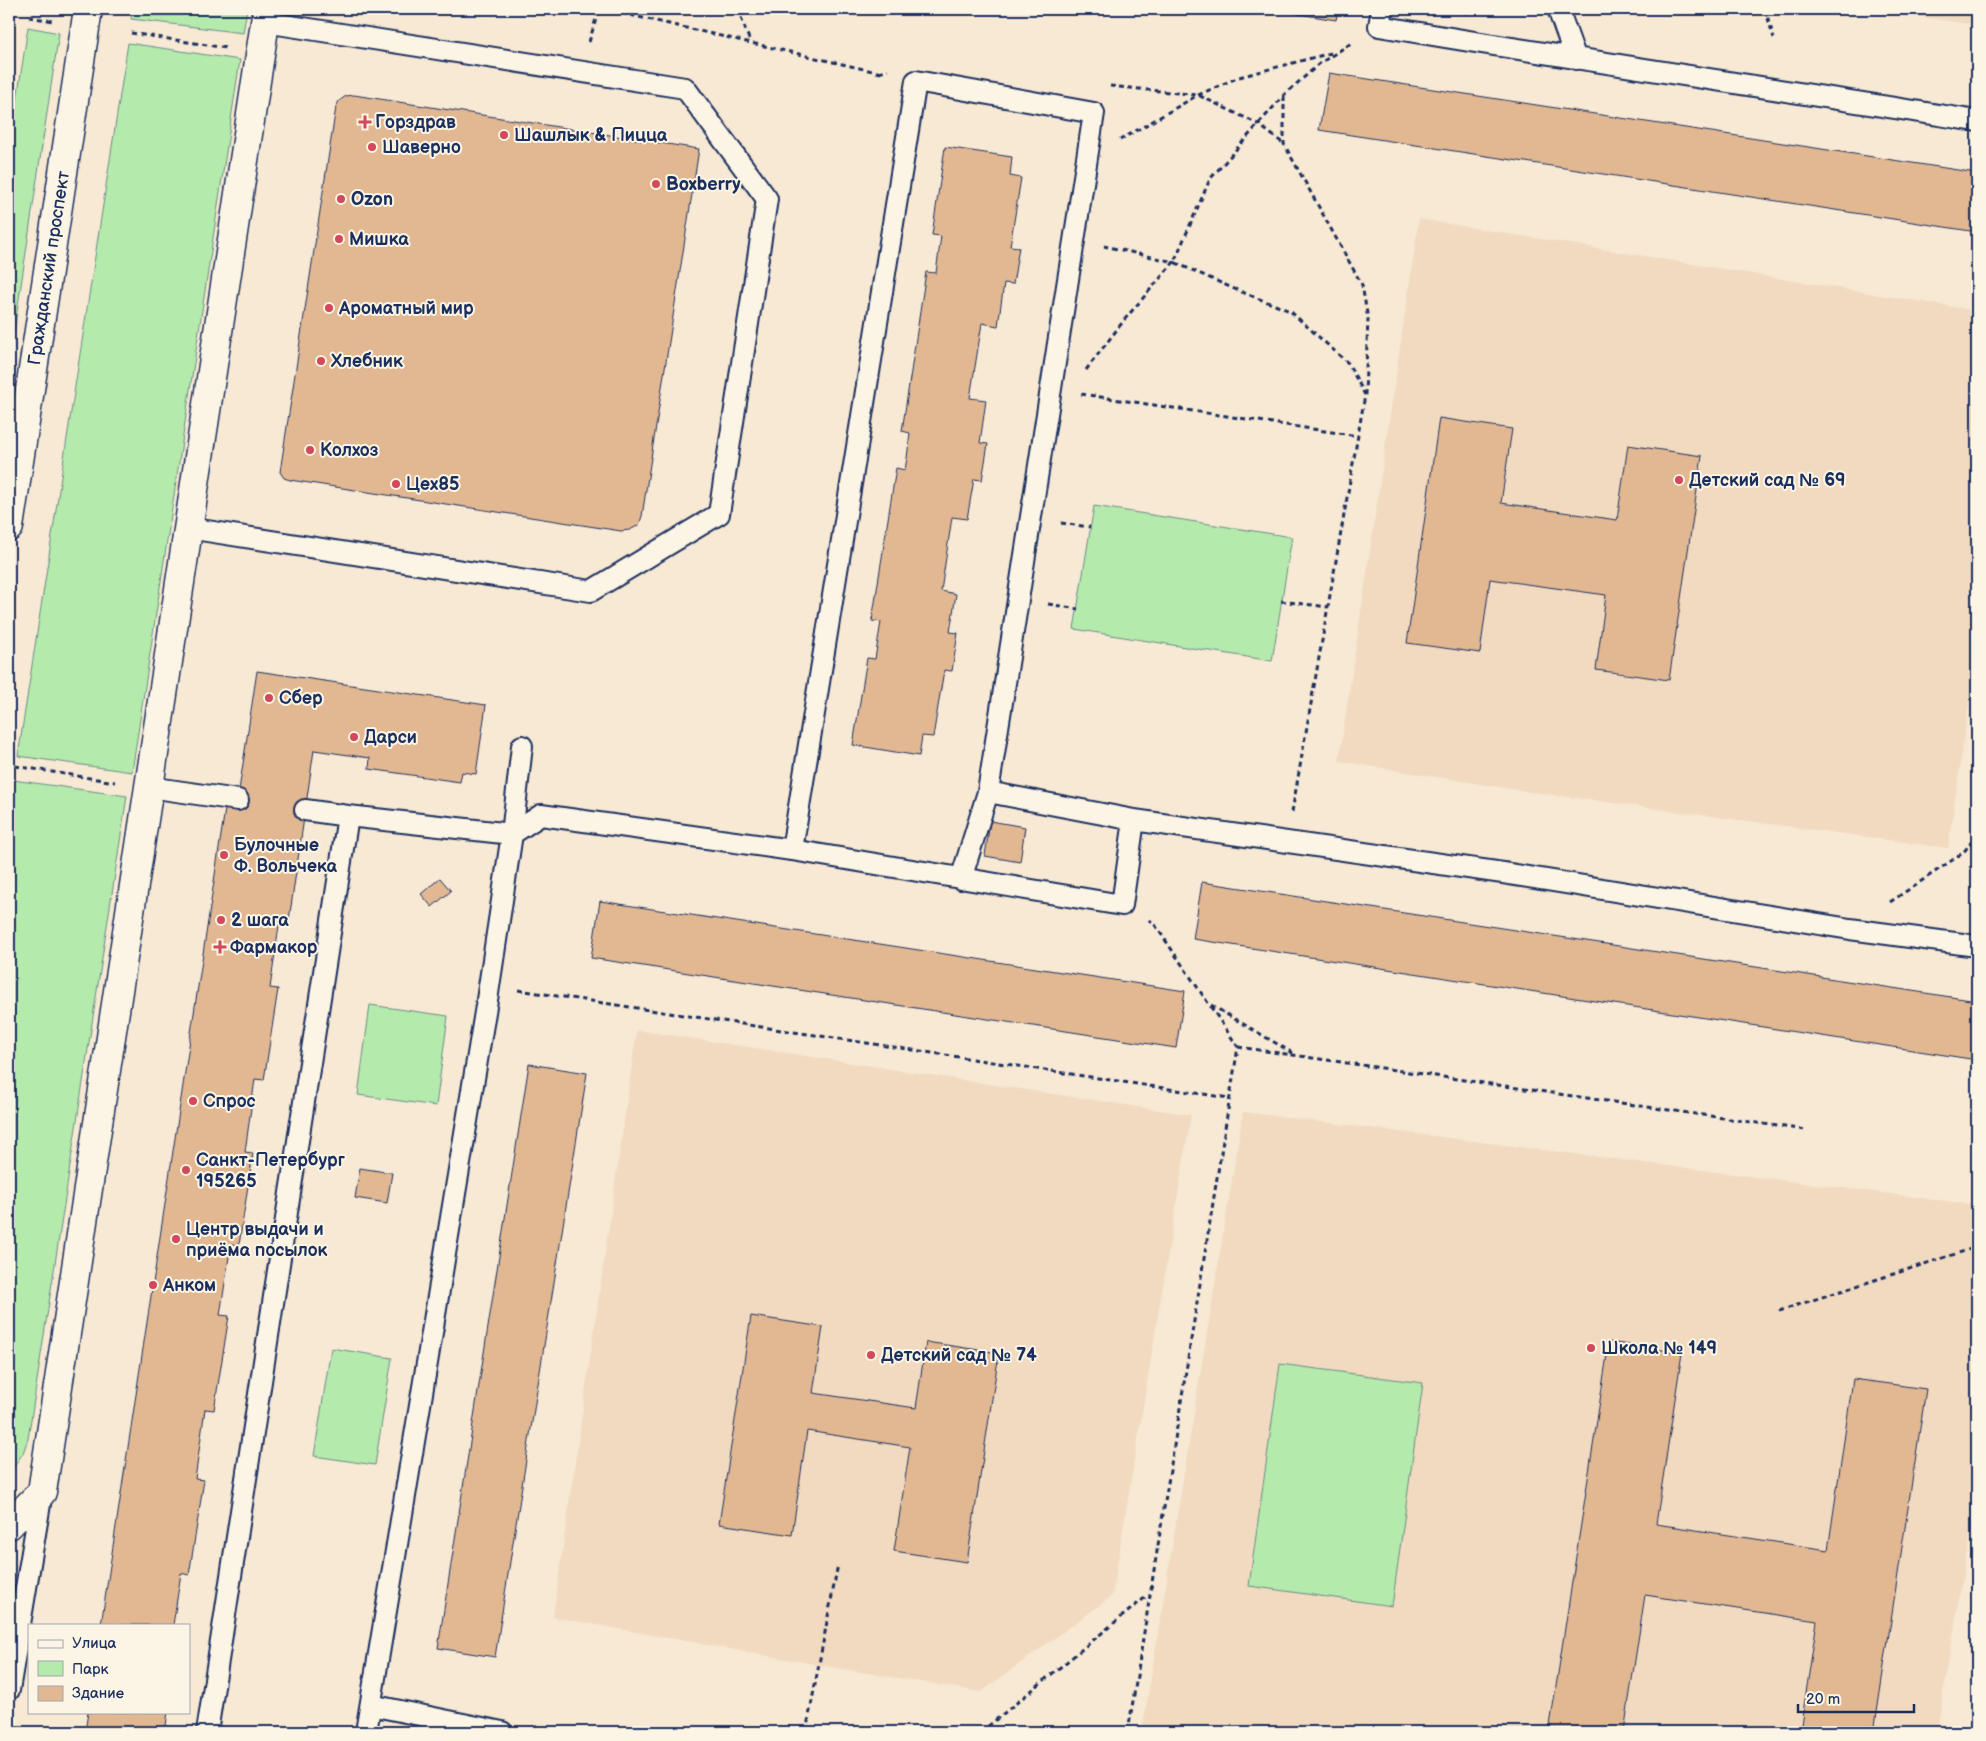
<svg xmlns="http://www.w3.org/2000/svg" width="1986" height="1741" viewBox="0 0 1986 1741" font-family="'Balsamiq Sans',sans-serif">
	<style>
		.built { fill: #f1dac0 }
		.green { fill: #b4eaac; stroke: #688c85 }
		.building { fill: #e2b892; stroke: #1b2f5e }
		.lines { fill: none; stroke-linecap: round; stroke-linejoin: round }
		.lane-casing { stroke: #1b2f5e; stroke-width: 24 }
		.street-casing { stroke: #1b2f5e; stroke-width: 31 }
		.secondary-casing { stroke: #1b2f5e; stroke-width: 31 }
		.path { stroke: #1b2f5e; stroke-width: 3; stroke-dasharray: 5 4; stroke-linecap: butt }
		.lane { stroke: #fcf5e5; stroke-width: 20 }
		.street { stroke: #fcf5e5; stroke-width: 28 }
		.secondary { stroke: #fcf5e5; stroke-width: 28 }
		.poi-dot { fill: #d1495b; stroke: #fcf5e5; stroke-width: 2 }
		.labels { text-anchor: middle; stroke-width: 4; stroke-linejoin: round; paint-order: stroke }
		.poi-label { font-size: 18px; font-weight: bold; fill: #1b2f5e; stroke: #fcf5e5; text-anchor: start }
		.street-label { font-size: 18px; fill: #1b2f5e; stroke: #fcf5e5 }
	</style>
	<rect width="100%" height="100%" fill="#f7e9d4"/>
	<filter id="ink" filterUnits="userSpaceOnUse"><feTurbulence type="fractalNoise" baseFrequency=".02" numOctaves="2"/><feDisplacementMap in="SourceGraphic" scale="10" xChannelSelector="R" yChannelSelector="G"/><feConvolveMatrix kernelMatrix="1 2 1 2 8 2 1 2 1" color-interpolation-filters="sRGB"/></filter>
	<g filter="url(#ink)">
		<path class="built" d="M1867,9H1977V25Z
			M1419,219L1977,311V649L1948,848L1517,790L1339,761Z
			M637,1030L1191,1115L1112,1596L981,1692L819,1665L553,1617Z
			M1243,1112L1977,1205V1491L1937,1732H1142Z"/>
		<path class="green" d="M132,9H247L243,33L131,19Z
			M28,27L59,33L9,365V152Z
			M128,43L240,60L132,772L18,756Z
			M1094,506L1292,537L1272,661L1074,629Z
			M13,780L127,796L28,1439L23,1453L9,1474V810Z
			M370,1005L448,1016L436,1106L358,1095Z
			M331,1348L392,1358L375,1465L314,1456Z
			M1280,1364L1423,1383L1392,1606L1249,1586Z"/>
		<path class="building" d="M1268,9H1338L1336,20Z
			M1453,9H1469L1468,14L1452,11Z
			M1329,73L1977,173V232L1319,130Z
			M354,95L699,149L642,516L639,525L630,530L621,531L290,480L284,478L280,472L336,107L339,101L346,96Z
			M945,147L1012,157L1010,176L1021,178L1010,246L1019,247L1013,284L1004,283L998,326L982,323L970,398L986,400L980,443L988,444L982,480L974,479L967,519L952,517L941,591L956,594L950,632L958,633L952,671L944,670L933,737L922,736L919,756L853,745L867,658L875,659L881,622L872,621L896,468L905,470L907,458L910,433L902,431L926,272L936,273L941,236L932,235Z
			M1439,418L1512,429L1501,503L1617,520L1628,445L1702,456L1669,680L1596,670L1606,595L1490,579L1480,653L1407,643Z
			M257,671L486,705L476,774L462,772L460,782L369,769L370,758L314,750L289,920L280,919L270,988L278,989L264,1080L255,1079L245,1152L253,1153L239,1245L231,1244L220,1315L229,1316L214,1410L205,1409L195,1479L204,1480L189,1575L181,1573L173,1625H101L225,809L236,810Z
			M990,821L1025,827L1020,862L985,856Z
			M440,878L451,891L432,907L421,894Z
			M1202,882L1977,1001V1060L1193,939Z
			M600,901L1185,991L1176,1048L591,958Z
			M529,1064L587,1073L495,1657L438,1648Z
			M360,1168L392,1173L387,1203L355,1198Z
			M751,1316L823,1327L813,1393L916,1408L926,1342L999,1353L967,1562L894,1551L910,1447L807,1431L792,1535L719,1524Z
			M1609,1342L1682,1353L1656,1524L1828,1550L1853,1379L1926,1389L1874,1732H1800L1817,1621L1645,1595L1624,1732H1549Z
			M88,1712H168L165,1732H85Z"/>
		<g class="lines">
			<g class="lane-casing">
				<path id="lane" d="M1382,9L1379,26C1578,60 1778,89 1977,121
					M1558,9L1576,59
					M188,528L591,591L719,514L767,199L685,88L265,22
					M149,787L238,800
					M988,792L1134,820
					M305,810L348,816L512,834L541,815L792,850L1122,905L1134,820L1503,873L1850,929L1977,946
					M792,850L916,81L1094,113L988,792L961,879
					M9,1690L42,1492
					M371,1705L502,1732
					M207,1732L348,816
					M366,1732L487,1000L512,834L522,746"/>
			</g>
			<g class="street-casing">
				<path id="street" d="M9,1525L42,1492L267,9"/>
			</g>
			<g class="secondary-casing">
				<g id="secondary">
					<path id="s1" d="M9,527L88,9"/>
				</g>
			</g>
			<path class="path" d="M604,9L881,73
				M738,9L750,42
				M1765,9L1774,38
				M29,17L53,21
				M131,33L226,48
				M589,42L599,9
				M879,73L888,70
				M1110,86L1198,95L1258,124L1284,144
				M1284,96V144L1362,285L1368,319L1365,394
				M1120,140L1198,95L1239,77L1335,52
				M1086,370L1125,319L1174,262L1104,246
				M1081,394L1358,436
				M1061,523L1090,527
				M1281,601L1328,607
				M1048,604L1078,609
				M15,766L115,782
				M1292,812L1365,395L1348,363L1290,311L1232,288L1174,262L1210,179L1284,95L1319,64L1353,42
				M1890,902L1963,853L1977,834
				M518,990L1229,1098
				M1211,1005L1296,1055
				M1238,1047L1805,1130
				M1779,1311L1977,1247
				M806,1732L838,1564
				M981,1732L1147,1596
				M1128,1732L1238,1047L1153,922L1149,920"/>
			<use href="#lane" class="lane"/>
			<use href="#street" class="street"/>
			<use href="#secondary" class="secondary"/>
		</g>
	</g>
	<g class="poi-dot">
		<path d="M362.5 114.5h5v5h5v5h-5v5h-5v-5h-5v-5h5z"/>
		<circle cx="504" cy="135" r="5"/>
		<circle cx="372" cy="147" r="5"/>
		<circle cx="656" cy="184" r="5"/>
		<circle cx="341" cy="199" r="5"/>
		<circle cx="339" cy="239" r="5"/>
		<circle cx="329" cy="308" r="5"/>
		<circle cx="321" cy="361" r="5"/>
		<circle cx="310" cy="450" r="5"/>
		<circle cx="1679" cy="480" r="5"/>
		<circle cx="396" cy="484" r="5"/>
		<circle cx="269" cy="698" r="5"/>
		<circle cx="354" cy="737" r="5"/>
		<circle cx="224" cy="855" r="5"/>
		<circle cx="221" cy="920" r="5"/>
		<path d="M217.5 939.5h5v5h5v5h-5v5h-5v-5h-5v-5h5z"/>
		<circle cx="193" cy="1101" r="5"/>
		<circle cx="186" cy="1170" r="5"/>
		<circle cx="176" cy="1239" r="5"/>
		<circle cx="153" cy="1285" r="5"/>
		<circle cx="1591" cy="1348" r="5"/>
		<circle cx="871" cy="1355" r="5"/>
	</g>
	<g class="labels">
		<g class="poi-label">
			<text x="375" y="128">Горздрав</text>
			<text x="514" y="141">Шашлык &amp; Пицца</text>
			<text x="382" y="153">Шаверно</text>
			<text x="666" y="190">Boxberry</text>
			<text x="351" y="205">Ozon</text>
			<text x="349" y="245">Мишка</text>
			<text x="339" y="314">Ароматный мир</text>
			<text x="331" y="367">Хлебник</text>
			<text x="320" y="456">Колхоз</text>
			<text x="1689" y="486">Детский сад № 69</text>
			<text x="406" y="490">Цех85</text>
			<text x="279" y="704">Сбер</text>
			<text x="364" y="743">Дарси</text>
			<text x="234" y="851">Булочные<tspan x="234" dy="21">Ф. Вольчека</tspan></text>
			<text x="231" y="926">2 шага</text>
			<text x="230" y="953">Фармакор</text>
			<text x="203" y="1107">Спрос</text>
			<text x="196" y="1166">Санкт-Петербург<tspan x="196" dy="21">195265</tspan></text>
			<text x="186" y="1235">Центр выдачи и<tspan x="186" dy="21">приёма посылок</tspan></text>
			<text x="163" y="1291">Анком</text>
			<text x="1601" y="1354">Школа № 149</text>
			<text x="881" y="1361">Детский сад № 74</text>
		</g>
		<g class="street-label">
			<text dy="6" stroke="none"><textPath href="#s1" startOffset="262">Гражданский проспект</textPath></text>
		</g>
	</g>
	<rect width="1986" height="1741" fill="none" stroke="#fcf5e5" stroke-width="30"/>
	<rect x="15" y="15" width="1956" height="1711" fill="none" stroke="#1b2f5e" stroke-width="2" filter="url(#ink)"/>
	<rect x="28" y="1624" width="162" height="90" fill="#fcf5e5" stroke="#a2a6af"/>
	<rect x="38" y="1640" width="25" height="8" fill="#fcf5e5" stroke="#a2a6af"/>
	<text x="72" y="1648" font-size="15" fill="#1b2f5e">Улица</text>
	<rect x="38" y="1661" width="25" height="15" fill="#b4eaac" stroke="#a2a6af"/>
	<text x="72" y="1674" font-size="15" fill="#1b2f5e">Парк</text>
	<rect x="38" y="1686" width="25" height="15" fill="#e2b892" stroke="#a2a6af"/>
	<text x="72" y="1698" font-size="15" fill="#1b2f5e">Здание</text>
	<path d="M1798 1704v8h116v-8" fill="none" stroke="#1b2f5e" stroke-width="2.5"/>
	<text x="1806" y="1704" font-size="15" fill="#1b2f5e" stroke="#fcf5e5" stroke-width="4" paint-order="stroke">20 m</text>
</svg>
